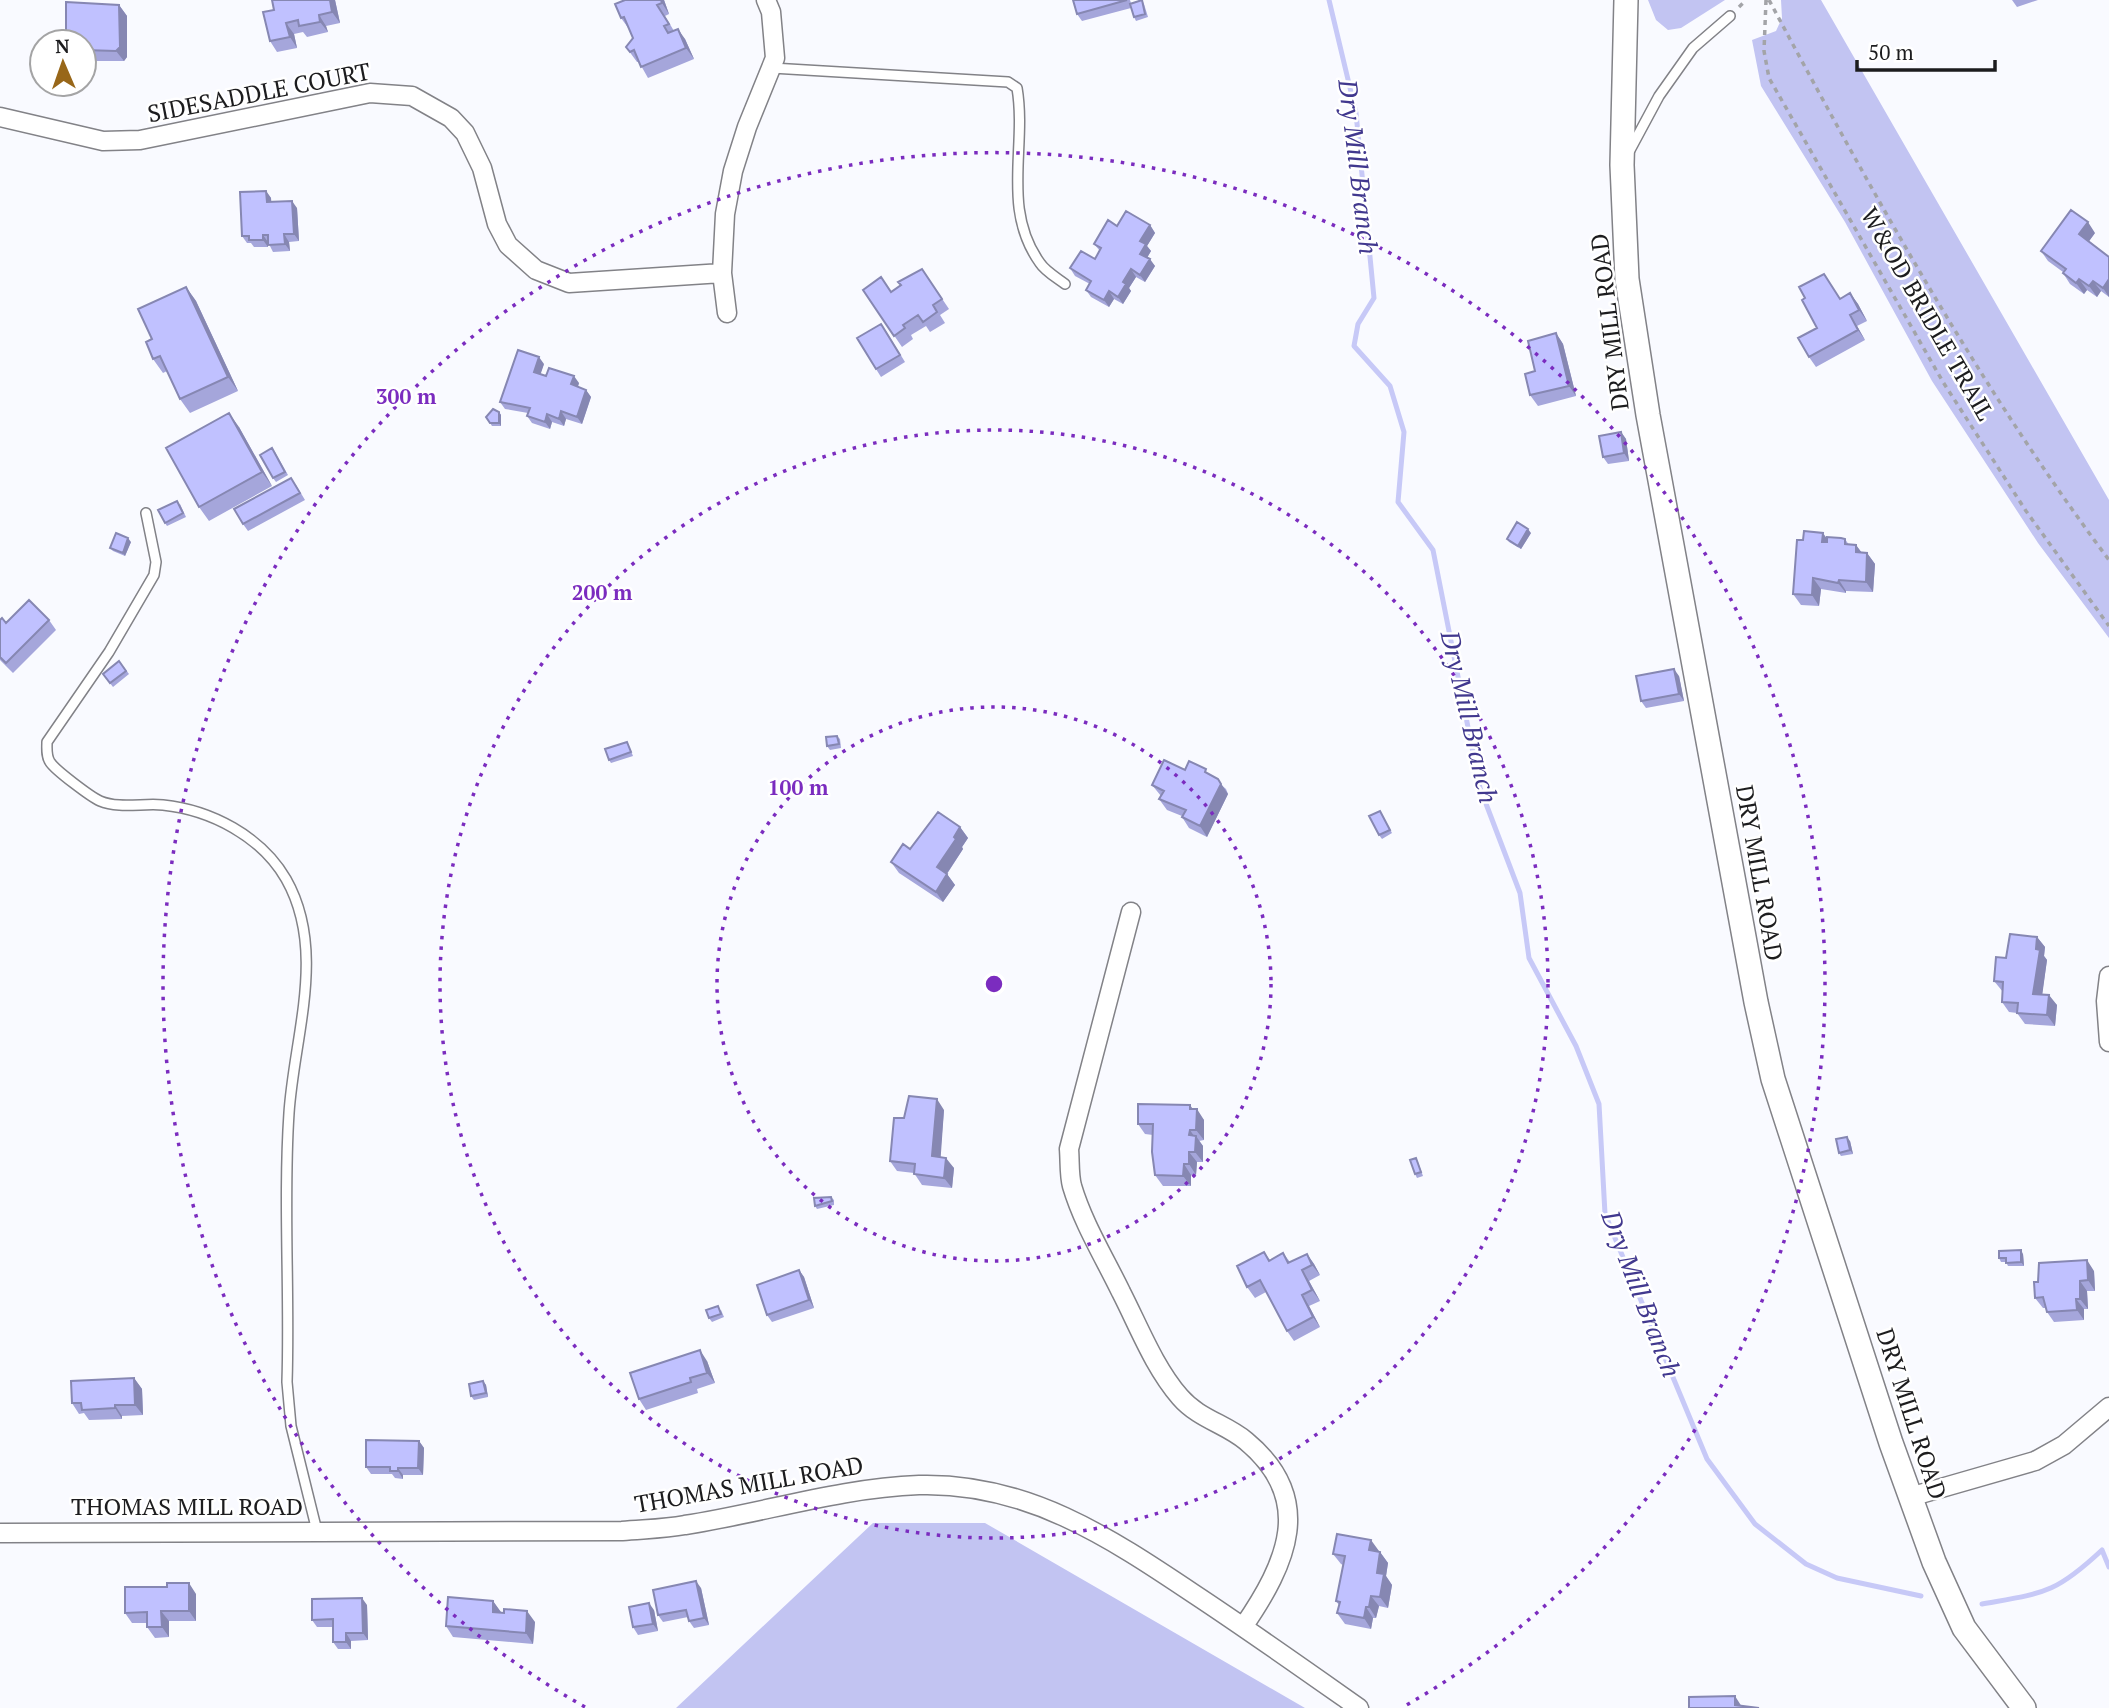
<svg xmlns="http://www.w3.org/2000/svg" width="2109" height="1708" viewBox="0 0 2109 1708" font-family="'PT Serif',serif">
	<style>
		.forest { fill: #c2c4f2 }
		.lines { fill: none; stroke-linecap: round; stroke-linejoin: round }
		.stream { stroke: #c7c9f7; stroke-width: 5 }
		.service-casing { stroke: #828287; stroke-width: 12 }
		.minor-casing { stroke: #828287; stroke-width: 21 }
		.tertiary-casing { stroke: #828287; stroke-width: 26 }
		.path { stroke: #a3a4a8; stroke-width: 3.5; stroke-dasharray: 5 5; stroke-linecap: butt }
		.service { stroke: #fff; stroke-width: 9 }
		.minor { stroke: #fff; stroke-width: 18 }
		.tertiary { stroke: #fff; stroke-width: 23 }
		.wall { fill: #a5a6db }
		.shaded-wall { fill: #8687b2 }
		.building { fill: #c0c1ff; stroke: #8687b2; stroke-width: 2 }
		.ring { fill: none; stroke: #7b2cbf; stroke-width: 3.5; stroke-dasharray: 3.5 7 }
		.labels { text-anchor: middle; stroke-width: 5; stroke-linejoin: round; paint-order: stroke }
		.street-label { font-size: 24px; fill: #1c1c1e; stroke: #fff }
		.water-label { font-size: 26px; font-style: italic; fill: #41388e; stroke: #fff }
		.centre { fill: #7b2cbf; stroke: #fff; stroke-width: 3.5 }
		.ring-label { font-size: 21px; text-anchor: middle; font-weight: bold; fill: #7b2cbf; stroke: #fff; stroke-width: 5; stroke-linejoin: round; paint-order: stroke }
	</style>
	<rect width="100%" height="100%" fill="#f9faff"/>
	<path class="forest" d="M1648,0H1725L1681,28L1668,30L1656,20Z
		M1781,0H1821L2109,500V638L2038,543L1932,381L1845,222L1761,86L1752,40L1776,31L1782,18Z
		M873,1523H985L1305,1708H676Z"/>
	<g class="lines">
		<path class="stream" d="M1329,0L1356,113L1374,298L1358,324L1354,346L1390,386L1404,432L1398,502L1433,550L1480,788L1520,893L1529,958L1576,1046L1599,1104L1605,1214L1707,1459L1755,1524L1806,1564L1837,1578L1921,1596
			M1982,1604C2044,1593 2055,1594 2102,1550L2109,1567"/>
		<g class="service-casing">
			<path id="service" d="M772,68L1008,82L1017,88C1027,147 1001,209 1040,263C1045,271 1057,278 1065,284
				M1630,150L1659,96L1693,48L1730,16
				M146,513L156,562L154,575L109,652L47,742C47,749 46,756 50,762C55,770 91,797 100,801C119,809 143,803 163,805C211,810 261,836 286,879C327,951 294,1036 289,1113C283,1202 290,1293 287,1382L291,1426L317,1531"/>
		</g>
		<g class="minor-casing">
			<path id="minor" d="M0,117L103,141L140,140L370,93L412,96L451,118L465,133L482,168L497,224L508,245L536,270L569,283L722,273
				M727,313L722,273L725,214L733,171L747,127L775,58L771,12L766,0
				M1131,912L1069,1149C1070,1161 1069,1175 1072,1186C1083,1223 1104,1257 1121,1292C1139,1327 1154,1367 1180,1397C1199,1419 1226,1424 1246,1441C1316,1499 1287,1563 1243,1627
				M2109,976L2106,1001L2109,1042
				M1910,1497L2035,1461L2064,1445L2109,1407
				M0,1533L622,1531C643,1529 664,1529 685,1525C763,1513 839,1488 919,1485C1026,1482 1109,1537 1194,1594C1250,1631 1305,1670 1359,1708"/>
		</g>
		<g class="tertiary-casing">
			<path id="tertiary" d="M1626,0L1622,165L1627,279L1648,415L1756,1002L1773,1079L1891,1443L1934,1562L1964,1628L2024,1708"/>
		</g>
		<path class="path" d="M1766,0L1764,51L1769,78L1943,382L2026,511L2109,626
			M1769,0C1872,192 1978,385 2109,560
			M1739,7L1746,0"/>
		<use href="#service" class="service"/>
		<use href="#minor" class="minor"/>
		<use href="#tertiary" class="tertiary"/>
	</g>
	<path class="wall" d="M335,0L340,23L326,26L328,32L307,37L303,32L294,34L297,48L277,52L270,41L263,12Z
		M664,0L669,14L665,16L674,31L685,39L694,59L648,78L639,62H637L626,47L633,38L629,29L621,18Z
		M1073,0H1130L1131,3L1142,0L1144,4L1148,17L1136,21L1134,17L1131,8L1082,21L1077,14Z
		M2012,0H2038L2017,7Z
		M119,5L127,16V57L124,61H84V42Z
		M266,191L271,198V202L297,208L299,241L289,242L290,251L273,252L268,242V247H254L251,243H247L242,236Z
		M1150,225L1155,233L1147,246L1151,251L1147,258L1155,266L1145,282L1136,277L1129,288L1131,291L1123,304L1114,299L1109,307L1091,297L1086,290L1090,284L1075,276L1070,268L1095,259L1100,251L1094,244L1117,226Z
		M2095,233L2089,241L2109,257V297L2101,291L2097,297L2087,290L2084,294L2070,284L2063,273V272L2048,261L2041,251Z
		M922,269L949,309L940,315L945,323L930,332L926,326L911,335L913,339L902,347L863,290L891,292Z
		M186,287L196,301L238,391L190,413L180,399L167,371L163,373L153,359L152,339Z
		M1850,293L1858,304L1867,321L1857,326L1865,340L1816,367L1809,357L1817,328L1841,299Z
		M886,331L905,362L881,377L876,369Z
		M1556,333L1563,344L1576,396L1538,406L1530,395Z
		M544,364L540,374L579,383L578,387L586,390L591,397L582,424L566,419L564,426L552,422L550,429L532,423L527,416L528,413L505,409L500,402Z
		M499,412L501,415V426H492L486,417Z
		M239,427L272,486L209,521L199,507Z
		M1621,432L1626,439L1629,461L1608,464L1603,457Z
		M275,452L288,475L276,482L273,478Z
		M296,485L305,500L248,531L243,524Z
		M180,504L186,517L167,526L165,523Z
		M1531,533L1521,549L1509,542L1507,539Z
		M1827,539H1845L1849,545H1856L1862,553H1867L1875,564L1873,592L1846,591V593L1821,589L1819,606L1801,605L1793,594L1803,540Z
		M131,542L125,556L113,551L110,548Z
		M0,620L6,623L49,620L56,630L13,673L0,660Z
		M119,661L129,674L113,687L103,674Z
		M1679,676L1684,701L1646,708L1641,701Z
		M837,736L840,739L841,748L830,750L827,746Z
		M629,746L633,756L611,763L609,760Z
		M1185,770L1210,775L1226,789L1228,794L1207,837L1189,828L1182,817V816L1167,810L1159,799L1161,796L1152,785Z
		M1382,814L1392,833L1382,839L1379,835Z
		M960,827L968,838L962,847L963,849L947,874L955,885L943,902L899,873L891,862L910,849Z
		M2037,937L2045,947L2044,956L2047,960L2042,994L2057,1005L2055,1026L2025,1024L2017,1013L2009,1012L2002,1002L2003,992L1994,981L2006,958Z
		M1193,1109L1204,1120V1140L1199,1141L1203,1146V1162H1197L1196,1175H1191V1186H1163L1155,1175L1153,1135L1145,1134L1138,1124Z
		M944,1110L940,1157L954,1168L952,1188L922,1185L914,1173L897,1171L890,1161L904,1118Z
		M1850,1141L1853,1154L1841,1156L1839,1153Z
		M1418,1162L1423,1176L1417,1178L1415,1174Z
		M831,1197L834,1200V1205L817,1209L815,1206Z
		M1264,1252L1270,1260L1283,1253L1290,1262L1307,1254L1314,1264L1320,1275L1309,1281L1320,1301L1309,1306L1320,1327L1294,1341L1287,1331L1266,1292L1255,1298L1247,1287Z
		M2023,1254L2024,1266H2008L2006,1262H2001L1999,1258Z
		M799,1270L804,1277L814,1308L772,1322L767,1315Z
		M2094,1271L2095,1291H2087L2088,1309H2084V1320L2054,1322L2047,1312L2046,1308H2043L2035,1298Z
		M721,1310L724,1317L712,1322L709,1318Z
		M707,1361L715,1383L697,1389L698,1393L646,1410L639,1399Z
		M134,1378L142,1389L143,1415L122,1416V1419L89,1420L84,1413L79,1414L72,1403Z
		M483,1381L486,1385L488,1397L474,1400L471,1396Z
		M419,1441L424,1448L423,1475H403V1479L395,1478L392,1474H371L366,1467Z
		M1379,1551V1552H1380L1388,1563L1386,1576L1392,1585L1388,1608L1379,1606L1376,1618H1373L1371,1629L1345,1624L1337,1613L1339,1605L1336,1601L1343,1565L1341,1564L1333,1554Z
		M167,1587L196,1594V1621H169V1637L155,1638L147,1627V1623H132L125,1613Z
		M701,1588L709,1625L694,1628L689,1621L688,1617L663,1622L658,1615Z
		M493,1601L501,1613L535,1622L533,1644L453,1637L446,1626Z
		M367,1605L368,1640L351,1641V1649H338L333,1642V1627H317L312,1620Z
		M654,1610L658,1631L638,1635L633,1627Z"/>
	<path class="shaded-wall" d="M330,0H335L340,23L332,12Z
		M661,0H664L669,14L662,3Z
		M119,5L127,16V57L124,61L116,51Z
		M319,15L326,26L328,32L320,22Z
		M286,23L294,34L297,48L290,37Z
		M678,29L685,39L694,59L686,48Z
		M266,191L271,198L272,209L267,202Z
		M292,201L297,208L299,241L294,234Z
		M2088,222L2095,233L2087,244L2079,234Z
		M1150,225L1155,233L1147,246L1151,251L1145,261L1140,254V241Z
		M284,234L289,242L290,251L285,244Z
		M263,235L268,242V247L263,240Z
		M1150,259L1155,266L1145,282L1140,275Z
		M1131,269L1136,277L1129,288L1131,291L1123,304L1118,297L1123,282Z
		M2079,279L2087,290L2084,294L2076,283Z
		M2109,279V297L2103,288Z
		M2093,281L2101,291L2097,297L2089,286Z
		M186,287L196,301L238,391L228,377Z
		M1109,291L1114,299L1109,307L1104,300Z
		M1850,293L1858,304L1867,321L1859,310Z
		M1850,315L1857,326L1865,340L1858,330Z
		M1556,333L1563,344L1576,396L1569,386Z
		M539,357L544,364L539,379L534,372Z
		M574,376L579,383L576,391L571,384Z
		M586,390L591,397L582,424L577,417Z
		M561,411L566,419L564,426L559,419Z
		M499,412L501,415V426L499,423Z
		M229,413L239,427L272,486L262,472Z
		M547,414L552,422L550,429L545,422Z
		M1621,432L1626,439L1629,461L1624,453Z
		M1528,529L1531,533L1521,549L1518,546Z
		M1823,533L1830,543L1822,542Z
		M128,538L131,542L125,556L123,553Z
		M1856,545L1864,556L1856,552Z
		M1867,553L1875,564L1873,592L1866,582Z
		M1813,578L1821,589L1819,606L1812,595Z
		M1839,580L1846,591V593L1838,583Z
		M1674,669L1679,676L1684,701L1679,694Z
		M1218,779L1228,794L1207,837L1200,826Z
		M960,827L968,838L962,847L963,849L944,878L937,867Z
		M947,874L955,885L943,902L936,892Z
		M2037,937L2045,947L2044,956L2047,960L2041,1004L2033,994Z
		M2049,995L2057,1005L2055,1026L2047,1015Z
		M937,1099L944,1110L940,1167L932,1156Z
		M1190,1105L1197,1115V1109L1204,1120V1140L1196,1130L1190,1109Z
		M1190,1130L1196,1139V1136L1203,1146V1162L1195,1152L1189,1135Z
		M1847,1137L1850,1141L1853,1154L1850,1150Z
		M1189,1152L1197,1162L1196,1175L1189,1164Z
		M946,1158L954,1168L952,1188L944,1178Z
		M1184,1164L1191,1175V1186L1183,1176Z
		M2021,1250L2023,1254L2024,1266L2021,1262Z
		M1307,1254L1314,1264L1320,1275L1312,1265Z
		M2087,1260L2094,1271L2095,1291L2088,1280Z
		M799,1270L804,1277L814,1308L809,1300Z
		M1302,1270L1309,1281L1320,1301L1312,1290Z
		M2080,1281L2087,1291L2088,1309L2080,1299Z
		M1302,1295L1309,1306L1320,1327L1313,1317Z
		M2076,1299L2084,1309V1320L2077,1310Z
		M700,1350L707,1361L715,1383L707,1373Z
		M134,1378L142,1389L143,1415L135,1405Z
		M483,1381L486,1385L488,1397L486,1393Z
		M115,1405L122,1416V1419L115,1408Z
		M419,1441L424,1448L423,1475L418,1468Z
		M398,1468L403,1475V1479L398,1471Z
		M1371,1540L1379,1551L1377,1561L1369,1550Z
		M1380,1552L1388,1563L1386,1576L1392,1585L1388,1608L1380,1597L1377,1573Z
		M696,1581L701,1588L709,1625L704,1618Z
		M189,1583L196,1594V1621L189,1611Z
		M1371,1596L1379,1606L1376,1618L1369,1607Z
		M362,1598L367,1605L368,1640L363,1633Z
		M493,1601L501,1612L500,1622L493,1612Z
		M649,1603L654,1610L658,1631L653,1624Z
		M1366,1607L1373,1618L1371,1629L1364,1618Z
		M161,1611L169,1621V1637L162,1627Z
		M527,1611L535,1622L533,1644L526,1633Z
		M346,1633L351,1641V1649L346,1642Z
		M1735,1696L1742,1707L1735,1705Z"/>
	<path class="building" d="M272,0H330L332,12L319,15L320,22L299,26L298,20L286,23L290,37L270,41L263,12L274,10Z
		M625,0H661L662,3L657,5L669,24L664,26L668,33L678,29L686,48L641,67L634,50L630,52L626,47L633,38L624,17L621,18L615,4Z
		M1073,0H1127L1077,14Z
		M1142,0L1145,14L1134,17L1130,4Z
		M66,2L119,5L120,47L116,51L84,50V42H66Z
		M266,191L267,202L292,201L294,234H284L285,244L268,245V235H263V240H249V236H242L240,192Z
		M2071,210L2088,222L2079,234L2109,257V279L2103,288L2093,281L2089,286L2079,279L2076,283L2063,273L2066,269L2041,251Z
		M1126,211L1150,225L1140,241L1146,244L1140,254L1150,259L1140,275L1131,269L1123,282L1126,284L1118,297L1109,291L1104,300L1086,290L1091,281L1070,268L1081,251L1095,259L1101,248L1094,244L1108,220L1117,226Z
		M922,269L942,299L933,305L937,312L923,322L918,315L903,325L905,328L894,336L863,290L881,277L891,292L901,285L898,282Z
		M1824,274L1840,299L1850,293L1859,310L1850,315L1858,330L1809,357L1798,338L1817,328L1802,300L1805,298L1799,287Z
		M186,287L228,377L180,399L160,356L153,359L146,342L152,339L138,309Z
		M881,324L900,355L876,369L857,338Z
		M1556,333L1569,386L1530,395L1525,374L1535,371L1528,341Z
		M518,350L539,357L534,372L546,376L549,368L574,376L571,384L586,390L577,417L561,411L559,419L547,414L545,422L527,416L530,408L500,402Z
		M493,409L499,412V423H490L486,417Z
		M229,413L262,472L199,507L166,448Z
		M1621,432L1624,453L1603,457L1599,436Z
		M272,448L285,472L273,478L260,455Z
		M291,478L300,493L243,524L234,509Z
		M177,501L183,513L165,523L158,510Z
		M1517,522L1528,529L1518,546L1507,539Z
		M1804,531L1823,533L1822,542H1827V537L1841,538L1845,539V544L1856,545V552L1867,553L1866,582L1839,580L1838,583L1813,578L1812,595L1793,594L1797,540H1803Z
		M116,533L128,538L123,553L110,548Z
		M29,600L49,620L6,663L0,657V620L2,618L6,623Z
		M119,661L126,671L110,683L103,674Z
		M1674,669L1679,694L1641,701L1636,676Z
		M837,736L839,744L827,746L826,737Z
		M627,742L631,752L609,760L605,749Z
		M1164,760L1185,770L1189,761L1206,769L1205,772L1218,779L1221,784L1200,826L1182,817L1186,810L1159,799L1164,791L1152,785Z
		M1380,811L1390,830L1379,835L1369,816Z
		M938,812L960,827L954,837L956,839L937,867L947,874L936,892L891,862L903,844L910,849Z
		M2010,934L2037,937L2036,949L2040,950L2033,994L2049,995L2047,1015L2017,1013L2018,1003L2002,1002L2003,982L1994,981L1996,957L2006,958Z
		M909,1096L937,1099L932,1156L946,1158L944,1178L914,1174L915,1164L890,1161L894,1118H904Z
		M1138,1104L1190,1105V1109H1197L1196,1130H1190L1189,1135L1196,1136L1195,1152H1189V1164H1184L1183,1176L1155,1175L1152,1152L1153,1124H1138Z
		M1847,1137L1850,1150L1839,1153L1836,1139Z
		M1416,1158L1421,1172L1415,1174L1410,1160Z
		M831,1197L832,1201L815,1206L814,1198Z
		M2021,1250V1262L2006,1263V1258H1999V1251Z
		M1264,1252L1269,1261L1283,1253L1288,1263L1307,1254L1312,1265L1302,1270L1312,1290L1302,1295L1313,1317L1287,1331L1260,1280L1247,1287L1237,1266Z
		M2087,1260L2088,1280L2080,1281V1299H2076L2077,1310L2047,1312L2043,1297L2035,1298L2034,1282H2038L2039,1263Z
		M799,1270L809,1300L767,1315L757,1285Z
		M718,1306L721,1314L709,1318L706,1310Z
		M700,1350L707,1373L690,1378L691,1382L639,1399L630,1373Z
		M134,1378L135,1405H115V1408L82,1410L81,1403H72L71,1381Z
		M483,1381L486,1393L471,1396L469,1384Z
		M366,1440L419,1441L418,1468H398V1471H390V1467H366Z
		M1337,1534L1371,1540L1369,1550L1380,1552L1377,1573L1384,1574L1380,1597L1371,1596L1369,1607H1366L1364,1618L1337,1613L1340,1602L1336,1601L1345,1556L1333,1554Z
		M696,1581L704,1618L689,1621L686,1610L658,1615L653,1590Z
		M167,1583H189V1611H161L162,1627H147V1612L125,1613V1587H167Z
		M448,1597L493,1601V1612L504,1613V1609L527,1611L526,1633L446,1626Z
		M362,1598L363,1633H346V1642H333V1619L312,1620V1599Z
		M649,1603L653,1624L633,1627L629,1607Z
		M1735,1696V1705L1759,1708H1689V1697Z"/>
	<g class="ring">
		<circle cx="994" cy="984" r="277"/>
		<circle cx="994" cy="984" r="554"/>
		<path d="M585 1707A831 831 0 1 1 1403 1707"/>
	</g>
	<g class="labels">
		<g class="street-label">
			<text transform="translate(259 93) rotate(-11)" y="8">SIDESADDLE COURT</text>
			<text transform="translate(1927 314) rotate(60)" y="8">W&amp;OD BRIDLE TRAIL</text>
			<text transform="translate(1610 322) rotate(-97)" y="8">DRY MILL ROAD</text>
			<text transform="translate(1759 873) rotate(80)" y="8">DRY MILL ROAD</text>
			<text transform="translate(1911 1414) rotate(72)" y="8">DRY MILL ROAD</text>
			<text transform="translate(749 1485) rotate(-10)" y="8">THOMAS MILL ROAD</text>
			<text x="187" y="1515">THOMAS MILL ROAD</text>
		</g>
		<g class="water-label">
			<text transform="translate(1358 167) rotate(83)" y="9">Dry Mill Branch</text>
			<text transform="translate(1469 717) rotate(77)" y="9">Dry Mill Branch</text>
			<text transform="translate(1641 1294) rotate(69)" y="9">Dry Mill Branch</text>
		</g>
	</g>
	<circle cx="994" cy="984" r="10" class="centre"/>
	<g class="ring-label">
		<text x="406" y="404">300 m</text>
		<text x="602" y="600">200 m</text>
		<text x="798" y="795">100 m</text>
	</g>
	<g transform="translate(63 63) rotate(358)"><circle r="33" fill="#ffffff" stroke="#a4a4a5" stroke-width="2"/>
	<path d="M0-5L12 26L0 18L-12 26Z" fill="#986719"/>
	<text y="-10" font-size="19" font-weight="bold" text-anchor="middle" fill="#1c1c1e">N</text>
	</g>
	<path d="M1857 60v10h138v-10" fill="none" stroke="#1c1c1e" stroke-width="3.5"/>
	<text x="1868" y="60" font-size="21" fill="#1c1c1e" stroke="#ffffff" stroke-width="5" paint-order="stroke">50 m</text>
</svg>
